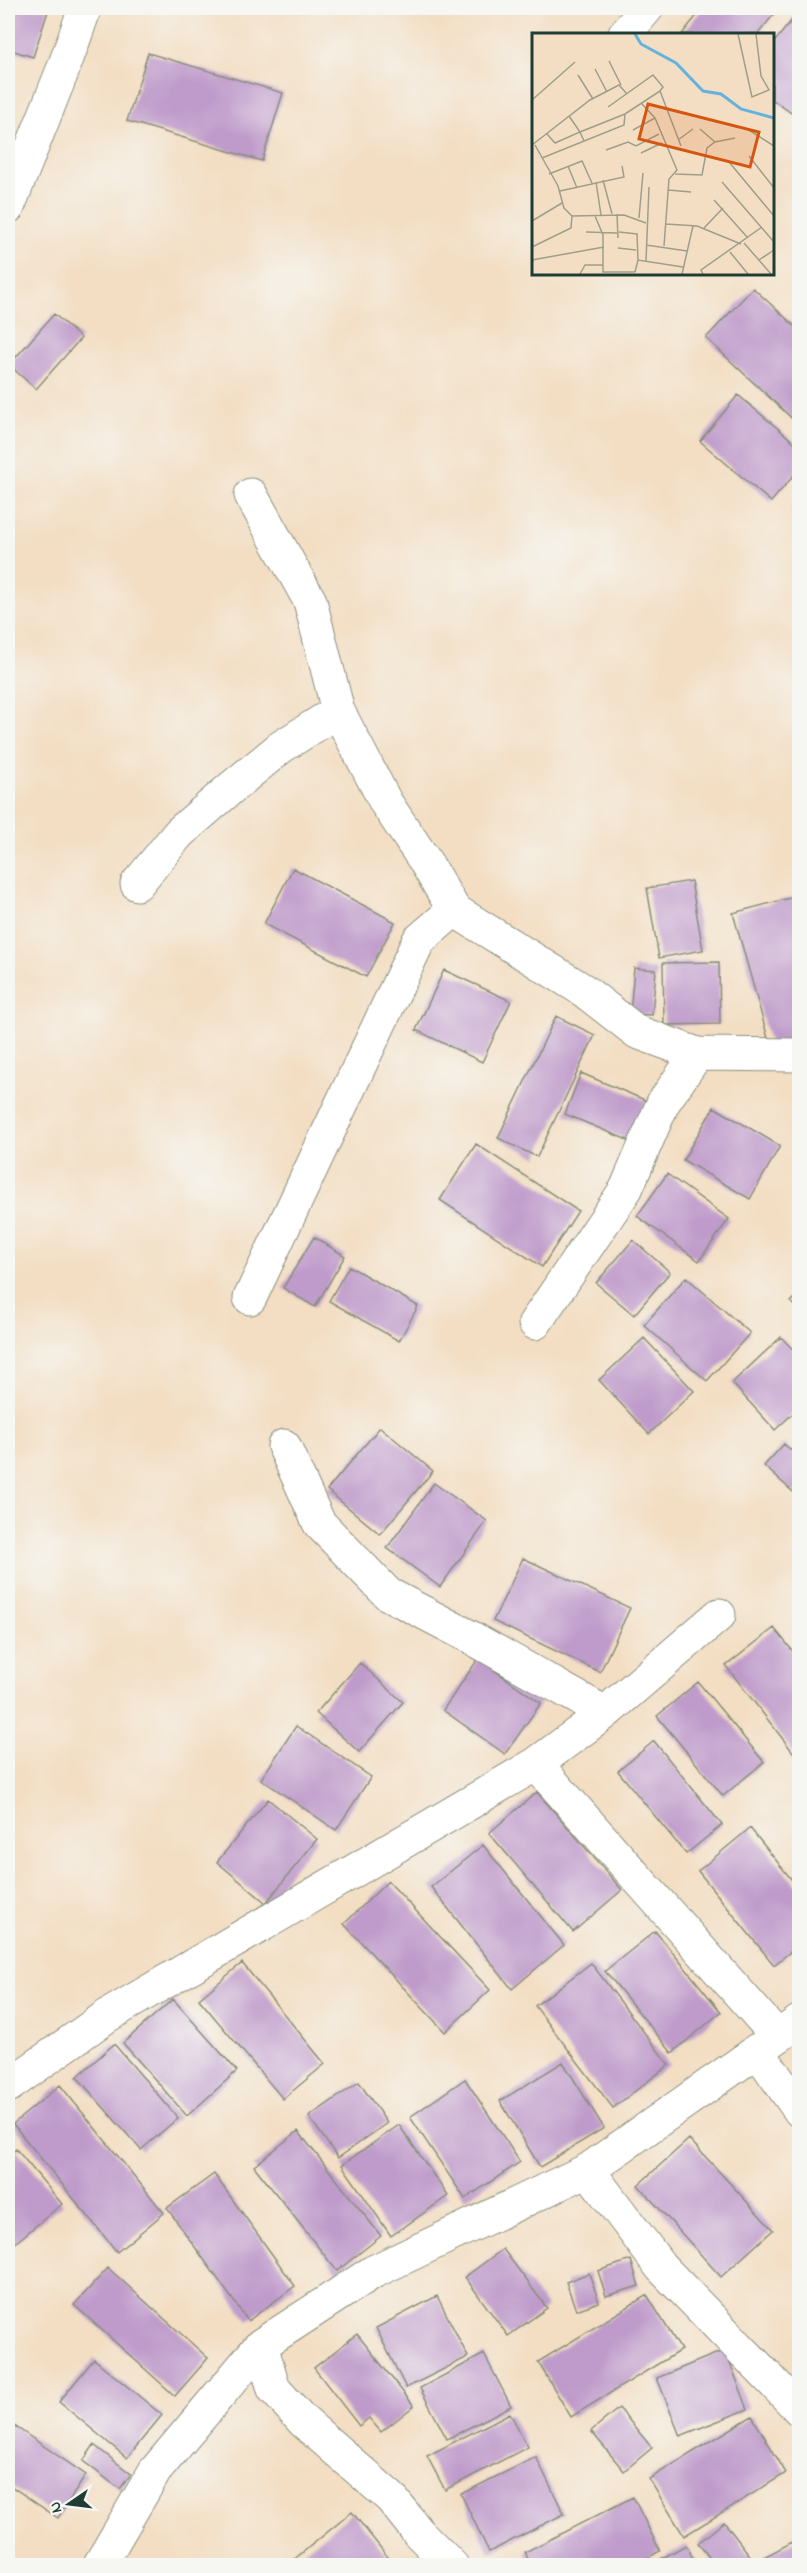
<svg xmlns="http://www.w3.org/2000/svg" width="807" height="2573" viewBox="0 0 807 2573" font-family="'Indie Flower',sans-serif">
	<style>
		.building { fill: #bf9bcb }
		.lines { fill: none; stroke-linecap: round; stroke-linejoin: round }
		.minor-casing { stroke: #898e7c; stroke-width: 35 }
		.minor { stroke: #fff; stroke-width: 33 }
		.inset-river { fill: none; stroke: #64b2de; stroke-width: 3 }
		.inset-road { fill: none; stroke: #9e9e8a; stroke-width: 1.5 }
		.view { fill: #d45610; fill-opacity: 0.15; stroke: #d45610; stroke-width: 3 }
		.inset-edge { fill: none; stroke: #1f3d34; stroke-width: 3 }
	</style>
	<rect width="100%" height="100%" fill="#f6f6f2"/>
	<filter id="ink" filterUnits="userSpaceOnUse"><feTurbulence type="fractalNoise" baseFrequency=".0167" numOctaves="2"/><feDisplacementMap in="SourceGraphic" scale="12" xChannelSelector="R" yChannelSelector="G"/><feConvolveMatrix kernelMatrix="1 2 1 2 8 2 1 2 1" color-interpolation-filters="sRGB"/></filter>
	<filter id="wash" filterUnits="userSpaceOnUse"><feTurbulence type="fractalNoise" baseFrequency=".008" numOctaves="4" result="noise"/><feDisplacementMap in="SourceGraphic" scale="24" xChannelSelector="R" yChannelSelector="G"/><feGaussianBlur stdDeviation="1.35" result="paint"/><feColorMatrix in="noise" values="0 0 0 0 0 0 0 0 0 0 0 0 0 0 0 0 0 1.4 0 .05"/><feComposite in="paint" operator="in"/></filter>
	<g filter="url(#wash)">
		<rect width="100%" height="100%" fill="#f3dec3"/>
		<g id="blocks">
			<path class="building" d="M8,8H49L33,57L8,49Z
				M703,8H779L758,34H682Z
				M800,10V108L794,115L772,99V45Z
				M148,53L283,93L262,161L127,121Z
				M753,288L800,331V426L706,338Z
				M54,314L81,338L36,389L9,365Z
				M738,395L800,447V468L771,502L700,441Z
				M293,868L395,922L366,977L264,924Z
				M691,881L703,950L659,958L647,888Z
				M797,896L800,907V1041L771,1049L733,913Z
				M719,962L720,1024L664,1025L663,963Z
				M634,968L656,970L652,1015L630,1014Z
				M444,970L511,1001L482,1062L416,1030Z
				M556,1016L595,1035L537,1157L498,1138Z
				M581,1073L647,1101L630,1141L565,1114Z
				M714,1107L780,1146L750,1199L683,1160Z
				M476,1144L578,1211L542,1267L440,1200Z
				M667,1174L729,1219L699,1261L637,1216Z
				M314,1237L345,1256L315,1307L283,1288Z
				M633,1240L670,1272L634,1315L596,1283Z
				M349,1266L418,1306L399,1341L329,1301Z
				M686,1277L750,1333L707,1381L644,1325Z
				M800,1293V1310L791,1302Z
				M781,1337L800,1357V1407L775,1430L732,1383Z
				M644,1338L694,1391L649,1434L599,1380Z
				M380,1427L433,1471L380,1534L327,1490Z
				M784,1444L800,1458V1498L764,1466Z
				M434,1483L487,1521L440,1587L387,1548Z
				M523,1558L630,1608L600,1672L493,1621Z
				M774,1628L800,1660V1761L726,1666Z
				M478,1659L541,1703L505,1754L443,1710Z
				M360,1663L403,1702L359,1752L316,1713Z
				M698,1682L764,1762L723,1796L657,1716Z
				M296,1726L371,1777L336,1830L261,1779Z
				M654,1741L722,1825L686,1854L618,1771Z
				M537,1792L622,1890L573,1932L489,1833Z
				M268,1799L317,1839L266,1903L217,1862Z
				M750,1828L800,1890V1944L774,1965L698,1871Z
				M483,1845L564,1945L512,1989L431,1887Z
				M388,1881L490,1990L445,2032L344,1924Z
				M655,1931L721,2012L672,2053L605,1971Z
				M242,1963L325,2064L283,2099L199,1999Z
				M591,1963L669,2065L613,2108L535,2006Z
				M173,1999L237,2071L187,2116L123,2043Z
				M114,2044L178,2118L141,2150L77,2077Z
				M563,2062L604,2128L540,2167L500,2101Z
				M465,2079L520,2162L465,2199L410,2117Z
				M359,2082L387,2123L338,2158L309,2117Z
				M60,2085L164,2213L117,2252L13,2124Z
				M399,2125L448,2196L391,2236L342,2165Z
				M298,2131L381,2236L337,2271L254,2166Z
				M689,2139L773,2230L721,2277L638,2185Z
				M16,2149L62,2204L8,2249V2156Z
				M214,2174L295,2286L248,2321L167,2208Z
				M503,2249L547,2308L508,2336L465,2277Z
				M631,2260L639,2286L606,2296L598,2271Z
				M108,2268L208,2358L175,2396L74,2305Z
				M589,2273L599,2302L576,2310L566,2282Z
				M647,2295L681,2350L571,2417L538,2362Z
				M437,2296L468,2357L406,2388L376,2328Z
				M357,2334L414,2406L381,2432L369,2418L359,2426L314,2368Z
				M725,2350L748,2409L680,2436L657,2378Z
				M484,2354L511,2406L447,2439L420,2388Z
				M94,2359L162,2415L127,2458L59,2402Z
				M619,2408L652,2448L624,2471L591,2431Z
				M510,2413L528,2447L445,2490L427,2456Z
				M752,2416L786,2473L684,2536L649,2479Z
				M10,2423L86,2475L58,2518L8,2484V2426Z
				M94,2445L131,2474L120,2489L83,2461Z
				M536,2457L564,2514L489,2552L461,2494Z
				M633,2497L660,2551L633,2566H531L525,2552Z
				M352,2512L395,2566H286Z
				M724,2522L758,2566H716L698,2543Z
				M800,2538V2565L764,2566L760,2559Z
				M686,2545L697,2566H648Z"/>
		</g>
	</g>
	<g filter="url(#ink)">
		<use href="#blocks" fill-opacity="0" stroke="#898e7c" stroke-width="1.5"/>
		<g class="lines">
			<g class="minor-casing">
				<path id="minor" d="M625,34L647,8
					M8,207L64,67L85,8
					M251,495L310,601L338,711L386,803L425,861L454,910L583,990L637,1032L697,1054L800,1055
					M137,884L179,833L231,788L281,747L338,711
					M250,1298L419,940L454,910
					M535,1323L626,1189L663,1103L697,1054
					M284,1446L319,1523L388,1594L474,1639L605,1713
					M536,1764L777,2036
					M757,2050L800,2111
					M8,2086L107,2016L536,1764L605,1713L719,1615
					M588,2170L661,2267L800,2410
					M261,2345L274,2389L303,2421L391,2498L418,2532L452,2566
					M99,2566L155,2471L261,2345L373,2272L588,2170L800,2021"/>
			</g>
			<use href="#minor" class="minor"/>
		</g>
	</g>
	<g transform="translate(532 33)">
		<rect width="242" height="242" fill="#f3dec3"/>
		<path class="inset-river" d="M103,1L109,11L144,30L171,58L189,61L209,76L242,85"/>
		<path class="inset-road" d="M206,1L220,64L237,57L229,43L224,1M77,28L89,52M63,36L75,59M46,42L61,66M0,67L43,29M110,71L123,85L145,137L137,146L132,213M76,74L121,42L131,54L128,58M168,96L183,109M101,97L123,85M217,97L242,113M15,101L23,110L48,99L37,83M146,107L161,96M52,108L48,99L93,81L128,58L149,113M0,112L58,67L87,52L95,61M3,112L26,153L32,175L40,183L92,182L114,190M74,117L96,109L104,113L127,101M109,120L130,110M217,123L242,155M10,125L92,92L93,81M197,129L242,183M36,133L45,155M17,141L50,128L60,150M143,141L170,142L175,115L183,109L203,105M71,147L80,181M64,149L69,182M190,149L242,209M136,157L159,159M28,158L92,144L90,133M182,167L216,205M85,181L86,205M63,183L71,202V239H103M107,185L111,140M0,188L30,170M134,191L165,193L209,211M172,195L191,175M54,199L85,200M87,199L105,201L106,227M212,210L239,241M114,212L155,218M0,214L39,195L40,183M86,215L104,217M198,219L216,241M0,227L72,214M227,227L242,217M114,228L117,154M103,239L106,227L151,234M48,241L53,232H71M150,241L161,193M171,241L169,237L230,194"/>
		<path class="view" d="M116,71L227,99L218,134L107,106Z"/>
		<rect width="242" height="242" class="inset-edge"/>
	</g>
	<rect width="807" height="2573" fill="none" stroke="#f6f6f2" stroke-width="30"/>
	<g transform="translate(69 2504) rotate(256)" stroke="#f6f6f2" stroke-width="4.5" paint-order="stroke">
	<path d="M0-4.5L10 22L0 15L-10 22Z" fill="#1f3d34"/>
	<text y="-9" font-size="16" font-weight="bold" text-anchor="middle" fill="#1f3d34">N</text>
	</g>
</svg>
